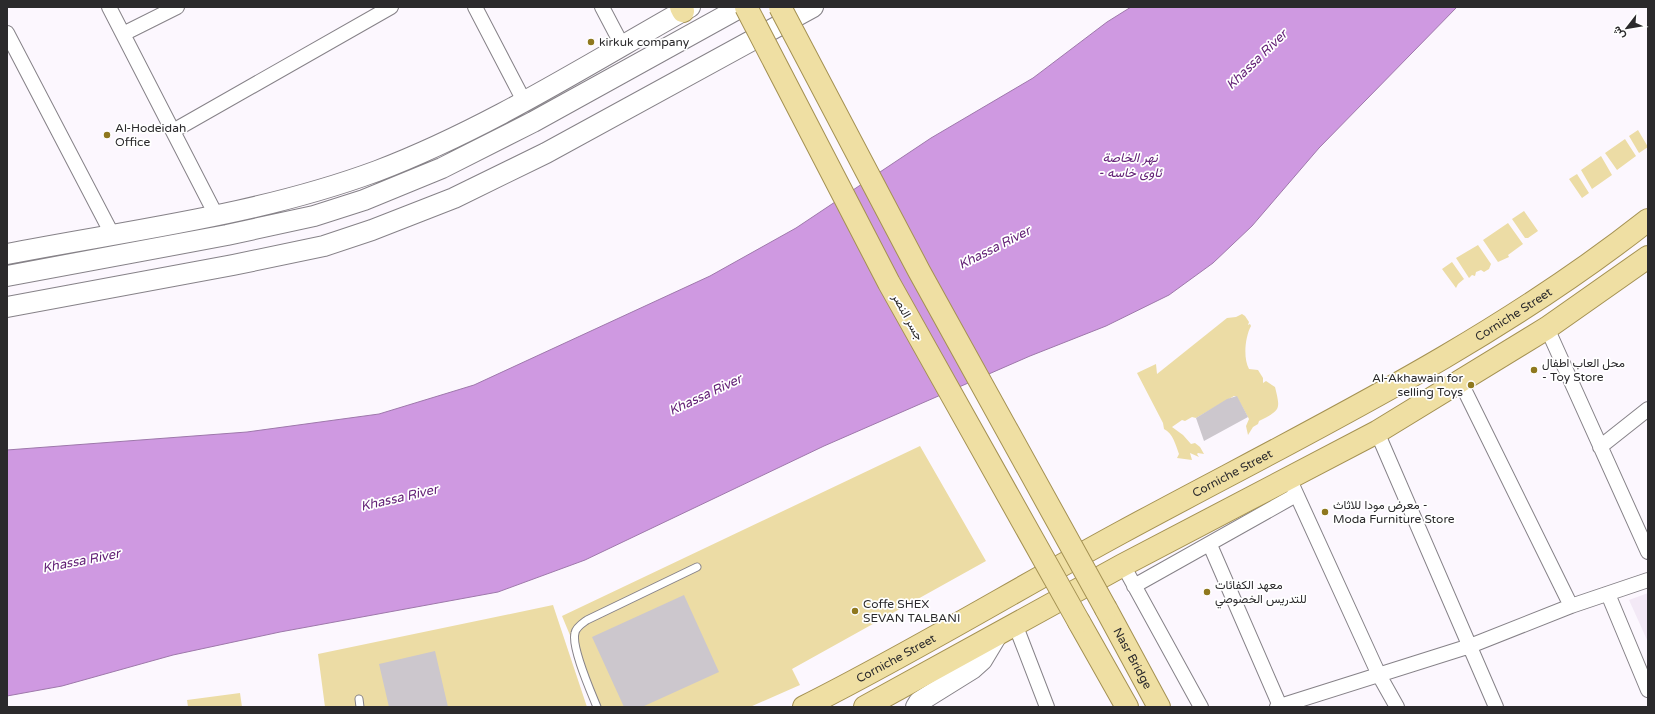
<svg xmlns="http://www.w3.org/2000/svg" width="1655" height="714" viewBox="0 0 1655 714" font-family="'Varela Round',Vazirmatn,sans-serif">
	<style>
		.built { fill: #f3e9f6 }
		.green { fill: #ecdca5 }
		.water { fill: #cf99e1; stroke: #9e78ab }
		.building { fill: #ccc7cd }
		.lines { fill: none; stroke-linecap: round; stroke-linejoin: round }
		.lane-casing { stroke: #868288; stroke-width: 9 }
		.street-casing { stroke: #868288; stroke-width: 16 }
		.secondary-casing { stroke: #868288; stroke-width: 22 }
		.primary-casing { stroke: #a49152; stroke-width: 24 }
		.lane { stroke: #fff; stroke-width: 7 }
		.street { stroke: #fff; stroke-width: 14 }
		.secondary { stroke: #fff; stroke-width: 20 }
		.primary { stroke: #efdfa3; stroke-width: 22 }
		.primary-bridge-casing { stroke: #a49152; stroke-width: 24; stroke-linecap: butt }
		.primary-bridge { stroke: #efdfa3; stroke-width: 22 }
		.poi-dot { fill: #8f781e; stroke: #fff; stroke-width: 1.5 }
		.labels { text-anchor: middle; stroke-width: 3.5; stroke-linejoin: round; paint-order: stroke }
		.poi-label { font-size: 12px; fill: #2b2a2c; stroke: #fff; text-anchor: start }
		.street-label { font-size: 12px; fill: #2b2a2c; stroke: #fff }
		.water-label { font-size: 13px; font-style: italic; fill: #642277; stroke: #fff }
	</style>
	<rect width="100%" height="100%" fill="#fcf7fe"/>
	<path class="built" d="M1648,593V642L1629,600Z"/>
	<path class="green" d="M1638,130L1648,147L1639,153L1629,136Z
		M1625,139L1636,156L1617,170L1605,153Z
		M1601,156L1612,175L1592,189L1581,170Z
		M1577,174L1589,193L1582,198L1569,179Z
		M1524,211L1538,231L1528,238H1525L1512,219Z
		M1508,223L1523,244L1508,255L1509,257L1498,262L1483,240Z
		M1478,245L1491,264L1489,269L1484,272L1481,270L1476,272L1475,276L1472,275L1469,278L1456,258Z
		M1452,262L1464,279L1458,284L1456,288L1442,269Z
		M1242,314L1245,316L1249,322L1248,325L1250,324L1251,326C1245,337 1243,358 1249,369L1258,370L1263,378V383L1266,381L1275,387C1281,411 1280,410 1259,421L1258,424L1253,427L1248,435L1246,426L1249,419L1237,397L1234,396L1196,418L1192,417L1185,421L1182,420L1172,427L1183,435L1191,444L1195,443L1200,447L1204,454L1198,453L1197,454L1199,457L1190,453L1192,460L1177,458L1179,454C1176,446 1173,433 1164,429L1163,423L1137,373L1156,364L1157,374L1227,318L1236,317Z
		M920,446L986,561L792,669L800,685L750,707H600L562,616Z
		M553,605L587,707H325L318,654Z
		M240,693L242,707H188L187,700Z"/>
	<path class="water" d="M1131,7H1457L1319,148L1252,226L1213,263L1169,295L1106,326L1030,356L824,446L585,560L498,592L280,632L173,655L62,686L7,696V450L247,432L379,414L474,385L710,276L796,228L931,138L1033,78L1107,22Z"/>
	<path class="building" d="M1237,396L1248,417L1204,441L1196,418L1227,399Z
		M684,595L719,672L642,707H624L592,637Z
		M435,651L448,707H389L379,664Z"/>
	<g class="lines">
		<g class="lane-casing">
			<path id="lane" d="M359,699L360,707
				M597,707C591,692 571,647 575,633C576,627 583,623 587,620L697,567"/>
		</g>
		<g class="street-casing">
			<path id="street" d="M109,7L216,215
				M475,7L524,101
				M602,7L622,45
				M7,33L112,234
				M123,34L177,7
				M173,131L391,7
				M1547,328L1648,552
				M1460,381L1571,606
				M1377,432L1496,707
				M1600,447L1648,409
				M1289,478L1379,675L1397,707
				M1210,545L1280,706
				M1123,565L1201,707
				M1134,586L1296,495
				M1608,594L1648,690
				M1015,624L1047,707
				M1277,707L1470,646L1571,606L1648,580"/>
		</g>
		<g class="secondary-casing">
			<path id="secondary" d="M7,254C131,230 258,215 377,171C487,129 587,65 690,7
				M7,276L227,235L314,216L364,200L442,168L533,122L741,7
				M7,307L233,265L324,246L372,230L454,198L546,153L813,7
				M916,707L919,702L972,669L982,660L997,635"/>
		</g>
		<g class="primary-casing">
			<g id="primary">
				<path d="M681,7L683,11"/>
				<path id="s1" d="M1106,609L1159,707"/>
				<path d="M1079,622L1127,707"/>
				<path id="s2" d="M804,707C912,653 1015,590 1122,532C1301,435 1487,347 1648,220"/>
				<path d="M865,707L1123,565L1377,432L1547,328L1648,257"/>
			</g>
		</g>
		<use href="#lane" class="lane"/>
		<use href="#street" class="street"/>
		<use href="#secondary" class="secondary"/>
		<use href="#primary" class="primary"/>
		<g class="primary-bridge-casing">
			<path id="primary-bridge" d="M746,7L889,283L1079,622
				M780,7L919,271L1106,609"/>
		</g>
		<use href="#primary-bridge" class="primary-bridge"/>
	</g>
	<g class="poi-dot">
		<circle cx="591" cy="42" r="4"/>
		<circle cx="107" cy="135" r="4"/>
		<circle cx="1534" cy="370" r="4"/>
		<circle cx="1471" cy="385" r="4"/>
		<circle cx="1325" cy="512" r="4"/>
		<circle cx="1207" cy="592" r="4"/>
		<circle cx="855" cy="611" r="4"/>
	</g>
	<g class="labels">
		<g class="poi-label">
			<text x="599" y="46">kirkuk company</text>
			<text x="115" y="132">Al-Hodeidah<tspan x="115" dy="14">Office</tspan></text>
			<text x="1542" y="367">محل العاب اطفال<tspan x="1542" dy="14">- Toy Store</tspan></text>
			<text x="1463" y="382" text-anchor="end">Al-Akhawain for<tspan x="1463" dy="14">selling Toys</tspan></text>
			<text x="1333" y="509">معرض مودا للاثاث -<tspan x="1333" dy="14">Moda Furniture Store</tspan></text>
			<text x="1215" y="589">معهد الكفائات<tspan x="1215" dy="14">للتدريس الخصوصي</tspan></text>
			<text x="863" y="608">Coffe SHEX<tspan x="863" dy="14">SEVAN TALBANI</tspan></text>
		</g>
		<g class="street-label">
			<text dy="4" stroke="none"><textPath href="#s2" startOffset="811">Corniche Street</textPath></text>
			<text transform="translate(908 317) rotate(61)" y="4">جسر النصر</text>
			<text dy="4" stroke="none"><textPath href="#s2" startOffset="488">Corniche Street</textPath></text>
			<text dy="4" stroke="none"><textPath href="#s1" startOffset="56">Nasr Bridge</textPath></text>
			<text dy="4" stroke="none"><textPath href="#s2" startOffset="104">Corniche Street</textPath></text>
		</g>
		<g class="water-label">
			<text transform="translate(1256 59) rotate(-44)" y="5">Khassa River</text>
			<text x="1130" y="162">نهر الخاصة<tspan x="1130" dy="15">- ئاوی خاسە</tspan></text>
			<text transform="translate(994 247) rotate(-27)" y="5">Khassa River</text>
			<text transform="translate(705 394) rotate(-25)" y="5">Khassa River</text>
			<text transform="translate(399 497) rotate(-13)" y="5">Khassa River</text>
			<text transform="translate(81 560) rotate(-11)" y="5">Khassa River</text>
		</g>
	</g>
	<rect width="1655" height="714" fill="none" stroke="#2b2a2c" stroke-width="16"/>
	<g transform="translate(1627 28) rotate(239)" stroke="#ffffff" stroke-width="3" paint-order="stroke">
	<path d="M0-3L7 15L0 10L-7 15Z" fill="#2b2a2c"/>
	<text y="-6" font-size="11" font-weight="bold" text-anchor="middle" fill="#2b2a2c">ش</text>
	</g>
</svg>
